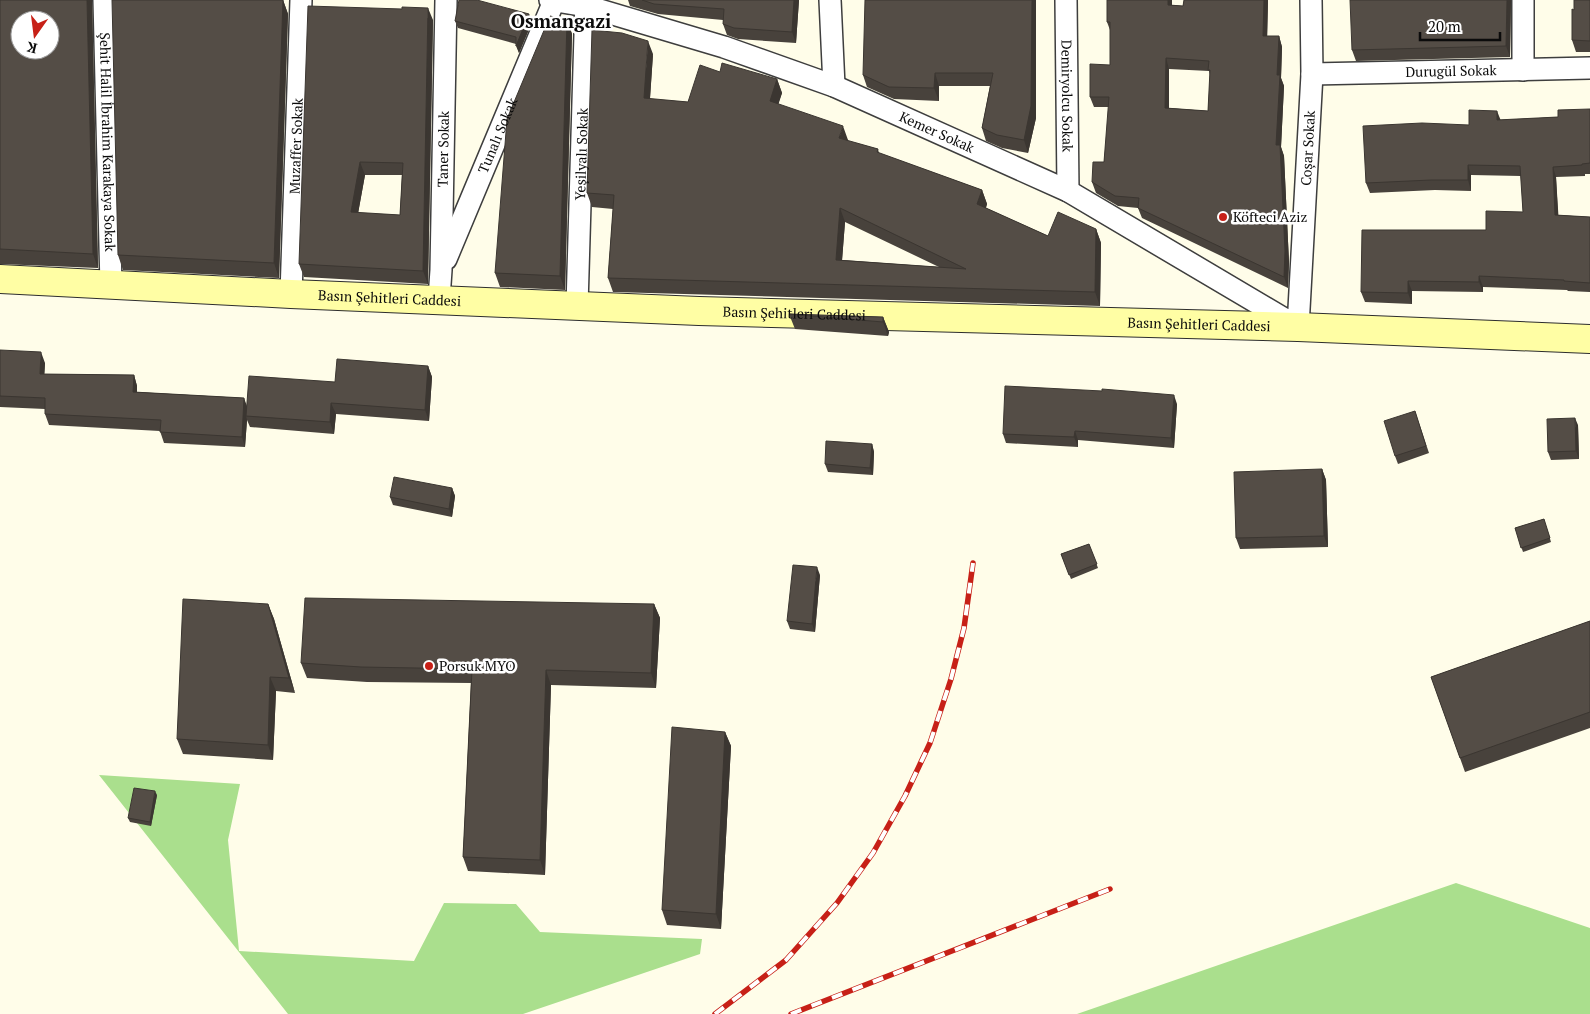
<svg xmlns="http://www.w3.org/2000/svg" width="1590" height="1014" viewBox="0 0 1590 1014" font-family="'PT Serif',serif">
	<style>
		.forest { fill: #aadf8d }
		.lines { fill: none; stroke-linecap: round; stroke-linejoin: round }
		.minor-casing { stroke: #3e3e3e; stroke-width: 24 }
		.secondary-casing { stroke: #2d2d2d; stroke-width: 30 }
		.minor { stroke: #fff; stroke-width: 21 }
		.secondary { stroke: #fffea4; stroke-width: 28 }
		.rail-casing { stroke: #c72017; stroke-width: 5.5 }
		.rail { stroke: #fff; stroke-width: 4; stroke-dasharray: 11; stroke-linecap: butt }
		.wall { fill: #48423c; fill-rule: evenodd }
		.shaded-wall { fill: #3b3631 }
		.building { fill: #544d46; stroke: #3b3631; fill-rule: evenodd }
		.poi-dot { fill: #c72017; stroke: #fff; stroke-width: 2 }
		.labels { text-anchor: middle; stroke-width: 5; stroke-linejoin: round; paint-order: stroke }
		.street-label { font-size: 14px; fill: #0b0b0b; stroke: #fff }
		.poi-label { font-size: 14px; fill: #0b0b0b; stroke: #fff; text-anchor: start }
		.district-label { font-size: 19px; font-weight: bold; fill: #0b0b0b; stroke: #fff }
	</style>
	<rect width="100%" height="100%" fill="#fffde9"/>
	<path class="forest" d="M99,775L240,784L228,840L239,951L414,961L444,903L516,904L540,932L702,939L700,954L523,1014H288Z
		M1456,883L1590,928V1014H1077Z"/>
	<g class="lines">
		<g class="minor-casing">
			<g id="minor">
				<path id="s1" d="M104,0L111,286"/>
				<path id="s2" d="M550,0L586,6L724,47L834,86L1068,191L1298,327L1312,74L1311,0"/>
				<path d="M830,0L834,86"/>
				<path id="s3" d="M1066,0L1068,191"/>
				<path d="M1523,0V70"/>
				<path id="s4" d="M1312,74L1590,68"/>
				<path id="s5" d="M446,259L554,1"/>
				<path id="s6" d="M291,294L301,0"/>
				<path id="s7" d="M439,299L441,270L446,0"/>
				<path id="s8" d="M577,306L586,0"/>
			</g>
		</g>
		<g class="secondary-casing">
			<g id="secondary">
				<path id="s9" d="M0,279L291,294L699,311L1298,327L1590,339"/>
			</g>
		</g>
		<use href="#minor" class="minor"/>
		<use href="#secondary" class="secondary"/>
		<g class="rail-casing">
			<path id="rail" d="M715,1014L786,960L837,903L873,853L905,796L930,743L951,679L964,628L973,563
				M791,1014L1110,889"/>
		</g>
		<use href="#rail" class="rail"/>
	</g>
	<path class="wall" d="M0,0H92L98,268L0,264Z
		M283,0L288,14L279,278L123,270L118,255Z
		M628,0H799L796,43L738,39L727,35L723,24V20L658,14L630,6Z
		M1036,0V118L1028,153L1002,148L986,141L982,128L990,86H939V101L894,99L867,87L863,75Z
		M1107,0H1172V5L1183,6L1184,0H1268L1267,36H1279L1282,47L1281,78L1284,86L1281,147L1284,156L1289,262L1288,288L1142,218L1138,208L1118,206L1096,193L1092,182L1104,162L1109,107H1094L1090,97L1110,65V30L1107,22ZM1169,69L1209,71L1210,75L1208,111L1169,108Z
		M1511,0L1510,57L1356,61L1352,50Z
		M1590,0V52H1576L1572,40L1574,10Z
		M402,9L433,20L428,284L304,277L299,264ZM365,175H402L400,215L358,213Z
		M567,20L572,34L565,290L500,287L495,273Z
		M455,21L532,22L519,53L516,44L458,28Z
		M653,54L650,99L688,102L720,72L777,79L782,93L778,104L848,140V141L878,149L879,153L982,190L987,204L986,208L1048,236L1096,229L1101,243L1100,306L613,292L608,278L613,209L592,207L587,193ZM845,222L939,267L842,260Z
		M1590,109V174H1585V176L1556,177L1558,215L1590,217V292L1568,291L1567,290L1483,287V292L1412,291V304L1365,302L1361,292L1523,212L1521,176L1471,175V191L1435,190L1370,193L1366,183L1469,125L1500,120L1558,117Z
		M789,314L883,317L889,332L888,336L795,329Z
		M0,350L45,363L44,374L134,375L137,386V392L244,398L246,406L335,382L428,366L432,377L429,421L336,414L334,434L250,427L247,420L245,447L164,443L160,431L49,425L45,414V409L0,407Z
		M1177,404L1174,448L1078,440V447L1006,443L1003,434Z
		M1415,411L1429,453L1398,464L1395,456Z
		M1578,425L1579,459L1551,460L1548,452Z
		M872,444L874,452L873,475L828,472L825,464Z
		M1322,469L1326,480L1328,547L1240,549L1236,538Z
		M452,488L455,496L452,517L393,505L390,497Z
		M1544,519L1551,542L1523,552L1515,528Z
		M1089,544L1098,568L1071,579L1061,554Z
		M820,575L815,632L790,629L787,621Z
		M268,604L274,619L295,693L276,691L273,760L183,754L177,739Z
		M654,604L660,618L656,688L551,685L545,875L468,871L463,857L471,683L367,682L307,678L301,663Z
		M1590,621V728L1465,772L1431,677Z
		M725,732L731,746L721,929L667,925L662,910Z
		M157,795L151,826L130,822L128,818Z"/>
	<path class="shaded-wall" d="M87,0H92L98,268L93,254Z
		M283,0L288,14L279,278L274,263Z
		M794,0H799L796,43L792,32Z
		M1032,0H1036V118L1028,153L1024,140Z
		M1168,0H1172V16L1168,5Z
		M1264,0H1268L1267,46L1263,36Z
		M1507,0H1511L1510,57L1506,46Z
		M428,8L433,20L428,284L423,271Z
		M529,14L532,22L519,53L516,46Z
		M567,20L572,34L565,290L560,276Z
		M1279,36L1282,47L1281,78L1284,86L1281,147L1284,156L1289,262L1288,288L1284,277L1276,145L1277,75Z
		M648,41L653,54L649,112L644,98Z
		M1166,58L1169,69V118L1165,108Z
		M935,73L939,86V101L934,88Z
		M777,79L782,93L775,115L770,101Z
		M1497,111L1501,121L1497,120Z
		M843,126L848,140L844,152L839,138Z
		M360,162L365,175L356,225L351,212Z
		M1468,165L1471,175V191L1468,180Z
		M1553,167L1556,177L1559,225L1555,215Z
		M982,190L987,204L982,218L977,204Z
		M840,208L845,222L841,274L836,260Z
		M1096,229L1101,243L1100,306L1095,292Z
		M1479,276L1483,287V292L1479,282Z
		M1408,281L1412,291V304L1408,293Z
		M883,317L889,332L888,336L883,322Z
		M41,352L45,363L44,385L40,374Z
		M428,366L432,377L429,421L425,410Z
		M134,375L137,386V403L133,392Z
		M1174,395L1177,404L1174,448L1171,438Z
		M244,398L248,409L246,416L247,420L245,447L242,437Z
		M331,403L336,414L334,434L330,422Z
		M1575,418L1578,425L1579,459L1576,451Z
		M1075,431L1078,440V447L1074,437Z
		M872,444L874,452L873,475L870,468Z
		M1322,469L1326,480L1328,547L1324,536Z
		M452,488L455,496L452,517L449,509Z
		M817,567L820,575L815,632L812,624Z
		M268,604L274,619L295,693L289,678Z
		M654,604L660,618L656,688L651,673Z
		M546,670L551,685L545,875L540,860Z
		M270,677L276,691L273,760L268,745Z
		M725,732L731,746L721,929L716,914Z
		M155,791L157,795L151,826L150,822Z"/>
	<path class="building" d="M0,0H87L93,254L0,249ZM20,20H50V50H20Z
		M112,0H283L274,263L118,255Z
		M459,0H477L529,14L516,46V37L455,21Z
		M642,0H794L792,32L734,28L723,24L724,9L654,4Z
		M865,0H1032L1031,106L1024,140L997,135L982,128L993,73H935L934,88L889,87L863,75Z
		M1107,0H1168V5L1183,6L1184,0H1264L1263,36H1279L1277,75H1280L1276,145H1280L1285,251L1284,277L1138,208L1139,198L1115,196L1092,182L1093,162H1104L1109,97H1090V64L1110,65V22H1107ZM1166,58L1209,61L1208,70H1210L1208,111L1165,108Z
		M1350,0H1507L1506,46L1352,50Z
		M1574,0H1590V41L1572,40V9L1574,10Z
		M308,6L402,9V7L428,8L423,271L299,264ZM360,162L403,163L400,215L351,212Z
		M550,16L567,20L560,276L495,273L507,119Z
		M592,30L622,33L648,41L644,98L688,102L700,65L720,72L722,63L777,79L770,101L843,126L839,138L878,149L877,152L982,190L977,204L1048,236L1058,212L1096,229L1095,292L608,278L614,195L587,193ZM840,208L966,269L836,260Z
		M1590,109V163L1582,164V165L1553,167L1555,215L1590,217V283L1564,281V280L1479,276V282L1408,281V293L1361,292L1362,230H1486V211L1523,212L1520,166L1468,165V180H1431L1366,183L1363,126L1422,123L1469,125V110L1497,111V120L1558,117V110Z
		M789,314L883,317V322Z
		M0,350L41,352L40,374L134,375L133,392L244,398L242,437L160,432L161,420L45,414V398L0,396Z
		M337,359L428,366L425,410L331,403L330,422L246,416L249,376L335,382Z
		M1005,386L1102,391V389L1174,395L1171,438L1075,431L1074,437L1003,434Z
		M1415,411L1426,446L1395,456L1384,421Z
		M1575,418L1576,451L1548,452L1547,419Z
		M826,441L872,444L870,468L825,464Z
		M1322,469L1324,536L1236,538L1234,472Z
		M394,477L452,488L449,509L390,497Z
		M1544,519L1550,538L1521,548L1515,528Z
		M1089,544L1097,564L1069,575L1061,554Z
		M793,565L817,567L812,624L787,621Z
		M305,598L654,604L651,673L546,670L540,860L463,857L472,669L361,667L301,663Z
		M183,599L268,604L289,678L270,677L268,745L177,739Z
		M1590,621V712L1460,758L1431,677Z
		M672,727L725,732L716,914L662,910Z
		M134,788L155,791L150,822L128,818Z"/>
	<g class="poi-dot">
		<circle cx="1223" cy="217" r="5"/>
		<circle cx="429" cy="666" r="5"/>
	</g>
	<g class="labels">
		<g class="street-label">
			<text dy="5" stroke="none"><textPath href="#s4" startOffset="139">Durugül Sokak</textPath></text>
			<text dy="5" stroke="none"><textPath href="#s3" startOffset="96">Demiryolcu Sokak</textPath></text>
			<text dy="5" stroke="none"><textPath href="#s2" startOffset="410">Kemer Sokak</textPath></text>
			<text dy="5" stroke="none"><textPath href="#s5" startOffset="134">Tunalı Sokak</textPath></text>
			<text dy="5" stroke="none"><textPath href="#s1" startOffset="142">Şehit Halil İbrahim Karakaya Sokak</textPath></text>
			<text dy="5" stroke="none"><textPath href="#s6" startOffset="148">Muzaffer Sokak</textPath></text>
			<text dy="5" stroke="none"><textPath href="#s2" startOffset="1000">Coşar Sokak</textPath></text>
			<text dy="5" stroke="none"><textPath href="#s7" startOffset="150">Taner Sokak</textPath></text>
			<text dy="5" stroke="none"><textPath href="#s8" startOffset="152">Yeşilyalı Sokak</textPath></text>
			<text dy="5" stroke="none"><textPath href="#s9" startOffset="390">Basın Şehitleri Caddesi</textPath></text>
			<text dy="5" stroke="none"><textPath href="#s9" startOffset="795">Basın Şehitleri Caddesi</textPath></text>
			<text dy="5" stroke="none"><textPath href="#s9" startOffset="1200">Basın Şehitleri Caddesi</textPath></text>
		</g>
		<g class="poi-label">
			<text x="1233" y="222">Köfteci Aziz</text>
			<text x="439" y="671">Porsuk MYO</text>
		</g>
		<g class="district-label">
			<text x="561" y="28">Osmangazi</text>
		</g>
	</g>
	<g transform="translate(35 35) rotate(194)"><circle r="24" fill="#ffffff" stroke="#9d9d9d"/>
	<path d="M0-4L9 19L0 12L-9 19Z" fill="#c72017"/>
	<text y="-8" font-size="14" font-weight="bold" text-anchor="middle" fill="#0b0b0b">K</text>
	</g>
	<path d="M1420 32v8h80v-8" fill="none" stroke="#0b0b0b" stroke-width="2.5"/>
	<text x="1428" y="32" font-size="15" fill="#0b0b0b" stroke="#ffffff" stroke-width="4" paint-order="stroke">20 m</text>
</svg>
